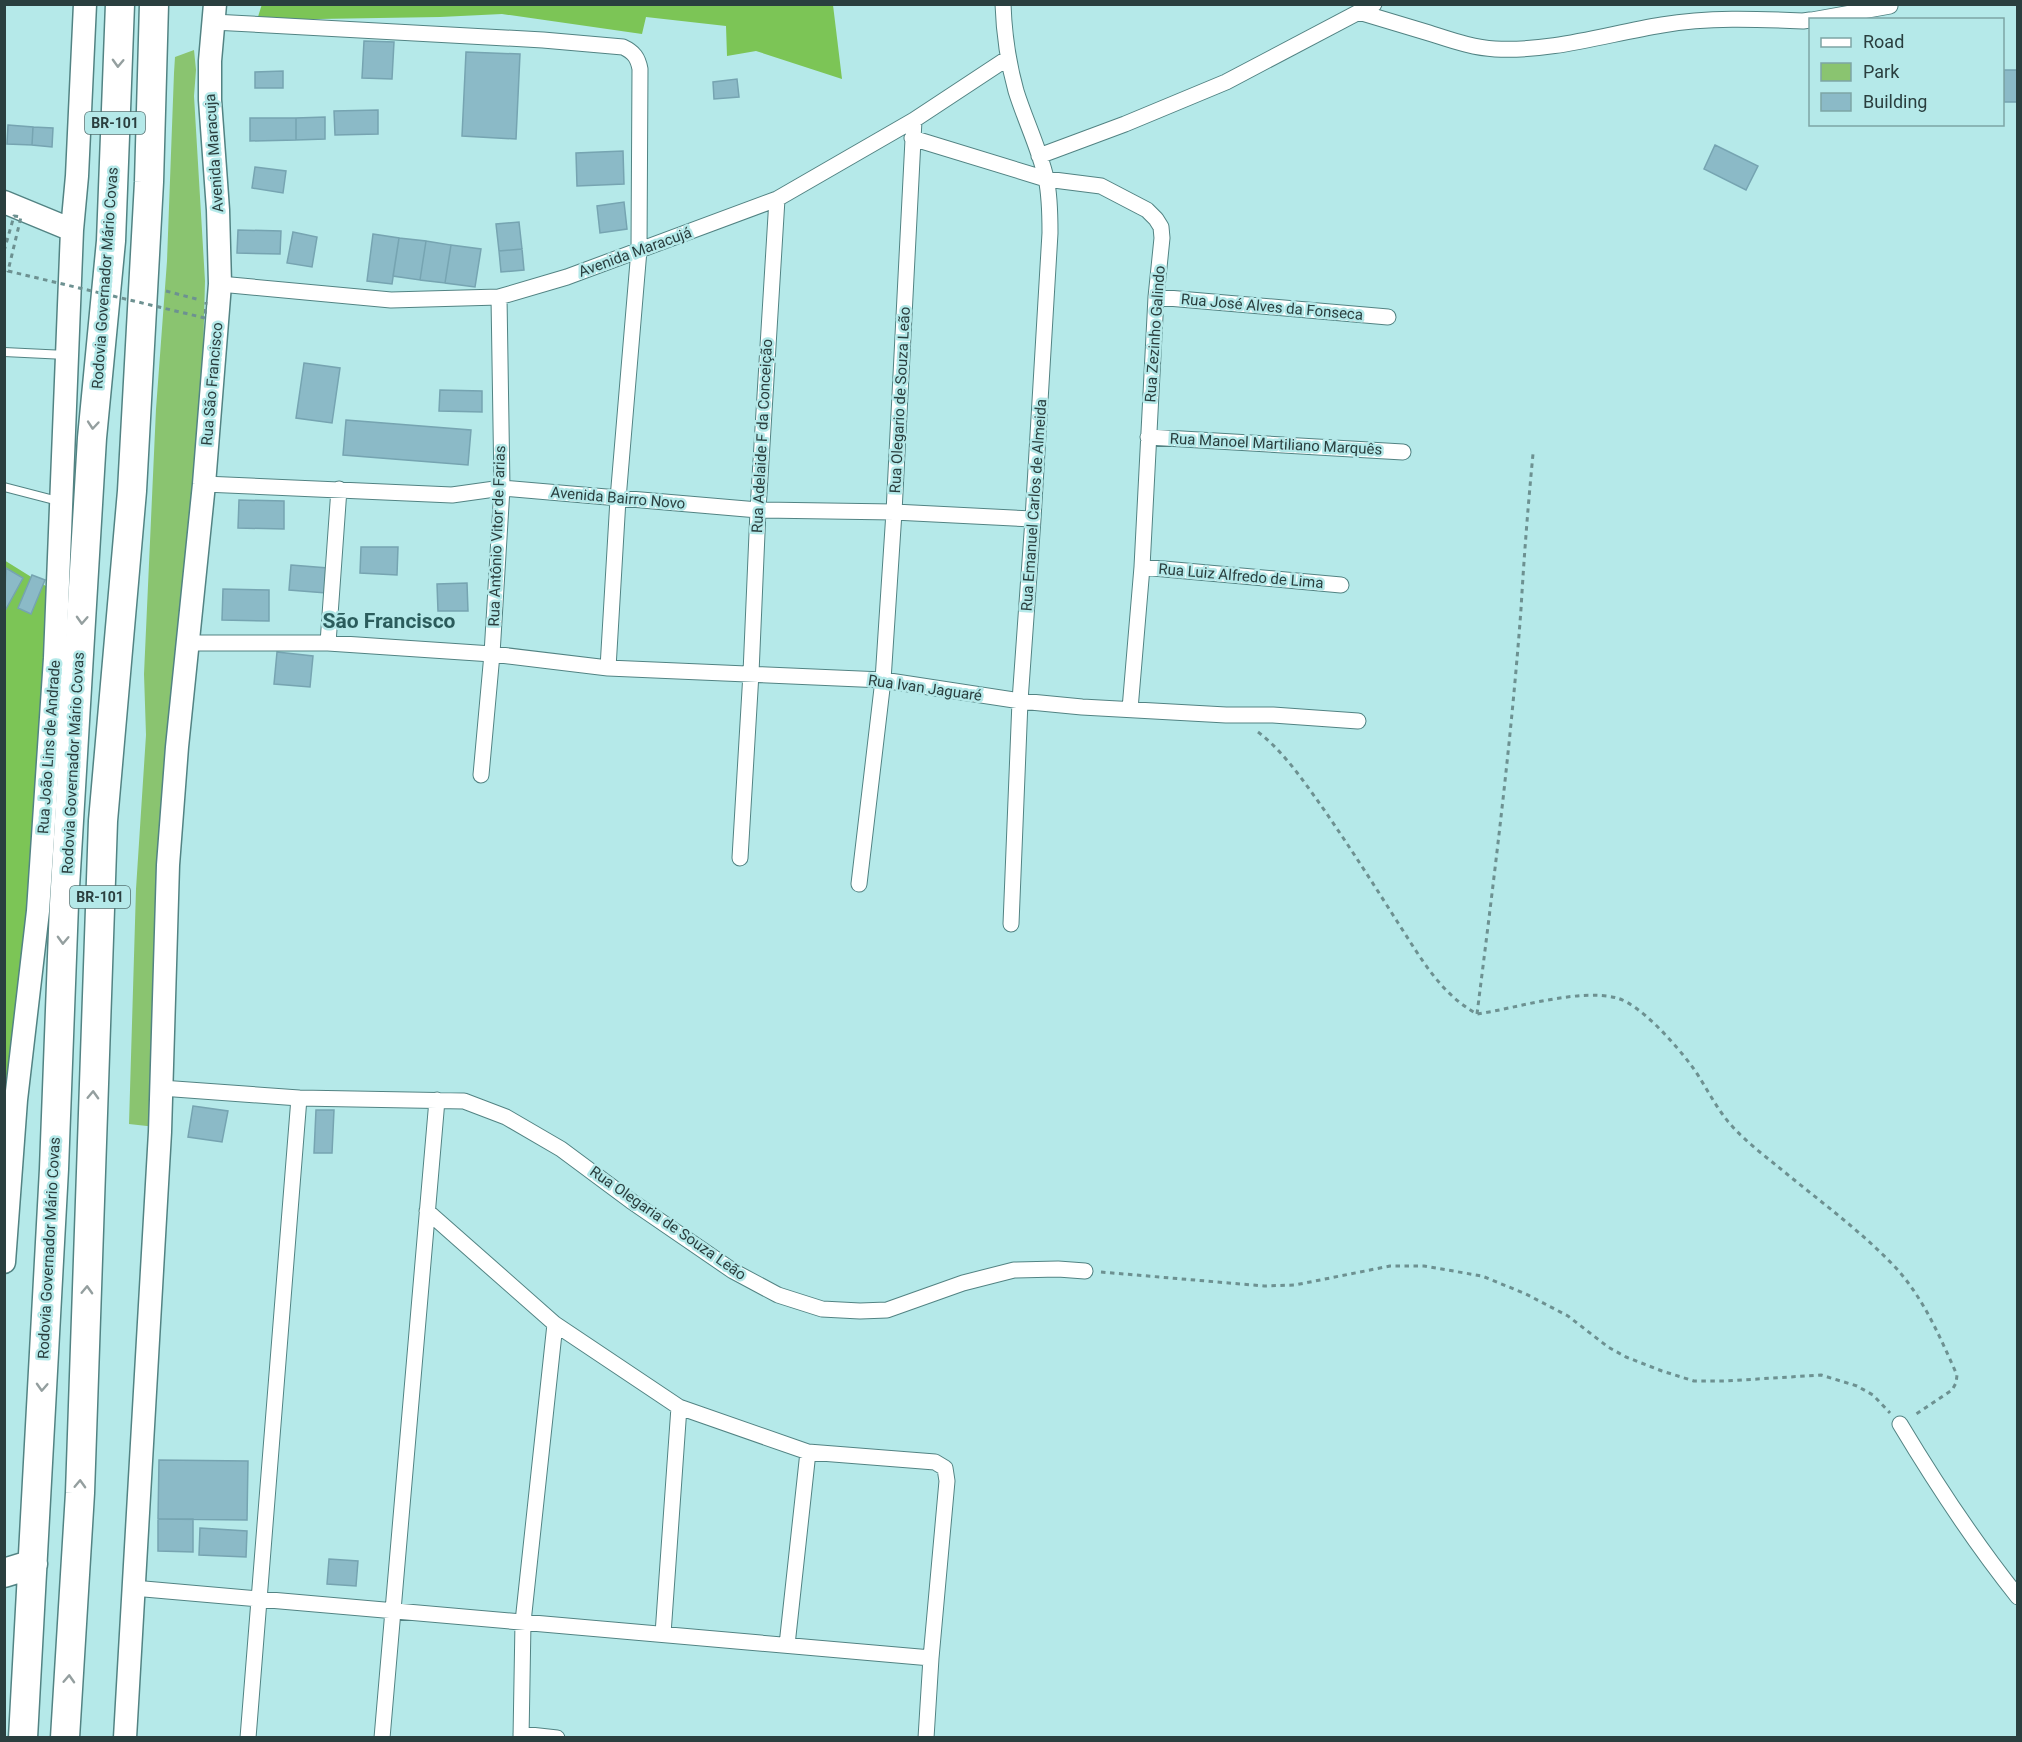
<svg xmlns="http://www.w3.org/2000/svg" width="2022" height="1742" viewBox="0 0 2022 1742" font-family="Roboto,sans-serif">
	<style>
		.green { fill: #8ac470 }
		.forest { fill: #7cc556 }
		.building { fill: #8bbac7; stroke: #76a4b1; stroke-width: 1.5 }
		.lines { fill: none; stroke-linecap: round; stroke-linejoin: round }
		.lane-casing { stroke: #528383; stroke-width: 10 }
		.street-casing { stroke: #528383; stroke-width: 17 }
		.secondary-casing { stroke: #528383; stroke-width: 25 }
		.highway-casing { stroke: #528383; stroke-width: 31 }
		.path { stroke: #6d9191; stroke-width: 3; stroke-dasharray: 4.5 4.5; stroke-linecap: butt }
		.lane { stroke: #fff; stroke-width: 8 }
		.street { stroke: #fff; stroke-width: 15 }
		.secondary { stroke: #fff; stroke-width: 22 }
		.highway { stroke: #fff; stroke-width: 28 }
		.path-bridge { stroke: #6d9191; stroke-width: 3; stroke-dasharray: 4.5 4.5; stroke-linecap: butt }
		.oneway { stroke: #949f9f }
		.labels { text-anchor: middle; stroke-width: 5; stroke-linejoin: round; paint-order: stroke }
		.shield { fill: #b5e9e9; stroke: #547272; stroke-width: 1.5 }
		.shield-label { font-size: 14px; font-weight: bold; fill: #2a3f3f }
		.street-label { font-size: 15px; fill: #2a3f3f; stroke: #b5e9e9 }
		.district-label { font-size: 21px; font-weight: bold; fill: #2b5c5c; stroke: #b5e9e9 }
	</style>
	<rect width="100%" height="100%" fill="#b5e9e9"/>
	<path class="green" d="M194,50L196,70L194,96L205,281L200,473L156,1127L129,1124L136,889L146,735L144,674L156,409L167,261L174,73L175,57Z"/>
	<path class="forest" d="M262,4L833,5L842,79L756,51L727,56L726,26L646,17L642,34L502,14L440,17L257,20Z
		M4,560L49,588L33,947L4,1125Z"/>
	<path class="building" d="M364,41L394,42L392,79L362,78Z
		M466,52L520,54L516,139L462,136Z
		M2004,70H2018V102H2004Z
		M283,71V88H255V72Z
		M737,79L739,97L714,99L713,82Z
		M378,110V134L335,135L334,111Z
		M325,117V139L296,140V118Z
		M250,118H296V140L250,141Z
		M8,125L33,127L32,145L7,144Z
		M33,127L53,128L52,147L32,145Z
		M1715,145L1758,166L1746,190L1704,169Z
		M623,151L624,184L577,186L576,153Z
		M255,167L286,171L283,193L252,188Z
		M624,202L627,229L600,233L597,206Z
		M519,222L522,249L499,251L496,224Z
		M238,230L281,231L280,254L237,253Z
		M293,232L317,237L312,267L287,263Z
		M373,234L399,238L392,284L367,281Z
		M399,238L426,241L420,280L393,276Z
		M426,241L451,245L445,283L420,280Z
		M451,245L481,249L475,287L445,283Z
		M522,249L524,270L501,272L499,251Z
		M304,363L340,368L332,423L296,418Z
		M440,390L482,391V412L439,411Z
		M346,420L471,430L468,465L343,455Z
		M239,500L284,501V529L238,528Z
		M361,547H398L397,575L360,573Z
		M291,565L328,568L326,593L289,590Z
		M6,568L23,578L6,609L4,608Z
		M32,575L45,580L31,614L18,608Z
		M467,583L468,611H438L437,584Z
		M223,589L269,590V621L222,620Z
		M277,652L313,656L310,687L274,684Z
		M193,1106L228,1111L222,1142L188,1137Z
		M316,1110H334L332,1153H314Z
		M159,1460L248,1461L247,1520L158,1519Z
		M158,1519H193V1552L158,1551Z
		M200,1528L247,1531L246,1557L199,1555Z
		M329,1559L358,1561L356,1586L327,1584Z"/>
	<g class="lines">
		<g class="lane-casing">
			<path id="lane" d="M4,352L66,355
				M4,487L58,501"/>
		</g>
		<g class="street-casing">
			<path id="street" d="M1003,4C1004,34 1008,62 1016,91C1025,120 1039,148 1046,178C1050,196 1050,215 1050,233L1033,519L1020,701L1011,924
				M1359,12C1382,19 1406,26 1429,33C1451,40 1473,48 1495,49C1551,52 1607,34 1662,25C1708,17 1756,19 1803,21L1810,20
				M1812,20L1890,6
				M213,22L543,40L623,47C634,52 638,58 640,69L639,250L618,499L608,668
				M912,138L1046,179L1101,186L1147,210L1156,219L1161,227L1162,238L1156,297L1142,567L1130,709
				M1039,156L1125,124L1226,82L1374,4
				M220,284L391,300L499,297L567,277L777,199L914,120L1008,58
				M1156,297L1388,317
				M1148,437L1403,452
				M204,484L452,495L502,488L758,510L894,512L1033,519
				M1142,567L1341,585
				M189,643H328L492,654L608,668L883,680L1020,701L1082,707L1226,715H1273L1358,721
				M328,643L339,489
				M481,775L492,654L502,488L499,297
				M740,858L751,673L758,510L777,199
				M859,884L883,680L894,512L914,120
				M161,1088L299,1098L464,1101L506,1117L561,1149L631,1201L733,1271L778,1295L822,1309L860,1311L887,1310L963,1283L1014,1270L1058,1269L1085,1271
				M427,1211L555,1324L679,1407L808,1452L935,1462L945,1468L947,1481L931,1658L926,1738
				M1900,1424C1936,1484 1974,1542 2018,1597
				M133,1588L931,1658
				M663,1634L679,1407
				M787,1645L808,1452
				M521,1734L557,1738
				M248,1738L299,1098
				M382,1738L437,1100
				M521,1738L523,1622L555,1324"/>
		</g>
		<g class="secondary-casing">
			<path id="secondary" d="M4,202L72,230
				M4,1262L16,1100L38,911L55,658L72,230L77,176L85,4
				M125,1738L160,1132L168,865L177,747L204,484L220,284L218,210L210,100V61L215,4"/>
		</g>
		<g class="highway-casing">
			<path id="highway" d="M4,1573L33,1564
				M23,1738L54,1169L64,904L92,438L111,241L120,4
				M65,1738L80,1493L103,821L132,491L149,182L154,4"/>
		</g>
		<path class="path" d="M166,291L200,300
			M1258,732C1283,751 1302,779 1320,804C1348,844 1374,885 1400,926C1422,960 1441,994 1477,1014C1518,1008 1578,988 1617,998C1641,1005 1675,1044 1691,1065C1705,1084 1715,1107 1731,1125C1746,1142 1765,1156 1782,1170C1821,1202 1862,1232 1896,1268C1924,1299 1940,1337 1957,1375L1956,1383L1952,1390L1913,1416
			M1477,1014C1494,879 1511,744 1521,609C1524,557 1528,506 1533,454
			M1101,1272L1264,1286L1295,1285L1390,1266H1424L1482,1276L1526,1294L1568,1316L1608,1347L1626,1357L1662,1371L1694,1381H1726L1821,1375L1857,1386L1873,1395L1890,1413"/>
		<use href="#lane" class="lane"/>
		<use href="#street" class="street"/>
		<use href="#secondary" class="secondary"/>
		<use href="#highway" class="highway"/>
		<path class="path-bridge" d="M4,251L14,216L21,217L8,271L205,318L206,302"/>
	</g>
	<defs><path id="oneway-chevron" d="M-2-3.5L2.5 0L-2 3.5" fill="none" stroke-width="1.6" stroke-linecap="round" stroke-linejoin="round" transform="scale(1.5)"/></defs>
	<g class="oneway">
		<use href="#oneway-chevron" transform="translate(118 63) rotate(92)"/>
		<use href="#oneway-chevron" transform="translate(93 425) rotate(95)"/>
		<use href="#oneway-chevron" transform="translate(82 620) rotate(93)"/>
		<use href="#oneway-chevron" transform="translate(63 940) rotate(92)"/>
		<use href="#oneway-chevron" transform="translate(93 1095) rotate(-88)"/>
		<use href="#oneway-chevron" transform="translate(87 1290) rotate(-88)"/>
		<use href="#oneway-chevron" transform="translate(42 1387) rotate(93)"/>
		<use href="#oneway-chevron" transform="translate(80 1484) rotate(-88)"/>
		<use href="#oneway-chevron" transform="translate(69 1679) rotate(-87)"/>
	</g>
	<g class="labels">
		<g class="shield">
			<rect x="85" y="112" width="60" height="22" rx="4.5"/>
			<rect x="70" y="886" width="60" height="22" rx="4.5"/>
		</g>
		<g class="shield-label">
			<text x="115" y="128">BR-101</text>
			<text x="100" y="902">BR-101</text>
		</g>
		<g class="street-label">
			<text transform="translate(214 153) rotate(-94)" y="5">Avenida Maracuja</text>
			<text transform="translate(635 252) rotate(-20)" y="5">Avenida Maracujá</text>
			<text transform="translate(105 278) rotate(-86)" y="5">Rodovia Governador Mário Covas</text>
			<text transform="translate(1272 307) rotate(5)" y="5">Rua José Alves da Fonseca</text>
			<text transform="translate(1155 334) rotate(-86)" y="5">Rua Zezinho Galindo</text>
			<text transform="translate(212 384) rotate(-85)" y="5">Rua São Francisco</text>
			<text transform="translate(900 400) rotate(-87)" y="5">Rua Olegario de Souza Leão</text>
			<text transform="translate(762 436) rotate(-87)" y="5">Rua Adelaide F da Conceição</text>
			<text transform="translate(1276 444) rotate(3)" y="5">Rua Manoel Martiliano Marquês</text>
			<text transform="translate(618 498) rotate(5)" y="5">Avenida Bairro Novo</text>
			<text transform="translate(1034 505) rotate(-86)" y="5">Rua Emanuel Carlos de Almeida</text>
			<text transform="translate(497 536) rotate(-88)" y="5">Rua Antônio Vitor de Farias</text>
			<text transform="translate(1241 576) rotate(5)" y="5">Rua Luiz Alfredo de Lima</text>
			<text transform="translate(925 688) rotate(8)" y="5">Rua Ivan Jaguaré</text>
			<text transform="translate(49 747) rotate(-86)" y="5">Rua João Lins de Andrade</text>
			<text transform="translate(73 763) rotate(-87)" y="5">Rodovia Governador Mário Covas</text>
			<text transform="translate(668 1223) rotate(35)" y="5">Rua Olegaria de Souza Leão</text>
			<text transform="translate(49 1248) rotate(-87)" y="5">Rodovia Governador Mário Covas</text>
		</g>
		<g class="district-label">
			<text x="389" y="628">São Francisco</text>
		</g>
	</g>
	<rect width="2022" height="1742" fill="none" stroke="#2a3f3f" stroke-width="12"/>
	<rect x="1809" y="18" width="195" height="108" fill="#b5e9e9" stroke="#7da5a5" stroke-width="1.5"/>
	<rect x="1821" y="38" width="30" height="9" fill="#ffffff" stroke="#7da5a5" stroke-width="1.5"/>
	<text x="1863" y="48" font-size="18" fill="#2a3f3f">Road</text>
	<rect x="1821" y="63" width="30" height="18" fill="#8ac470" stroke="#7da5a5" stroke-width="1.5"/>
	<text x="1863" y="78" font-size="18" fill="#2a3f3f">Park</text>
	<rect x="1821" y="93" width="30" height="18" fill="#8bbac7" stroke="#7da5a5" stroke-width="1.5"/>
	<text x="1863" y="108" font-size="18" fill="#2a3f3f">Building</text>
</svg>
